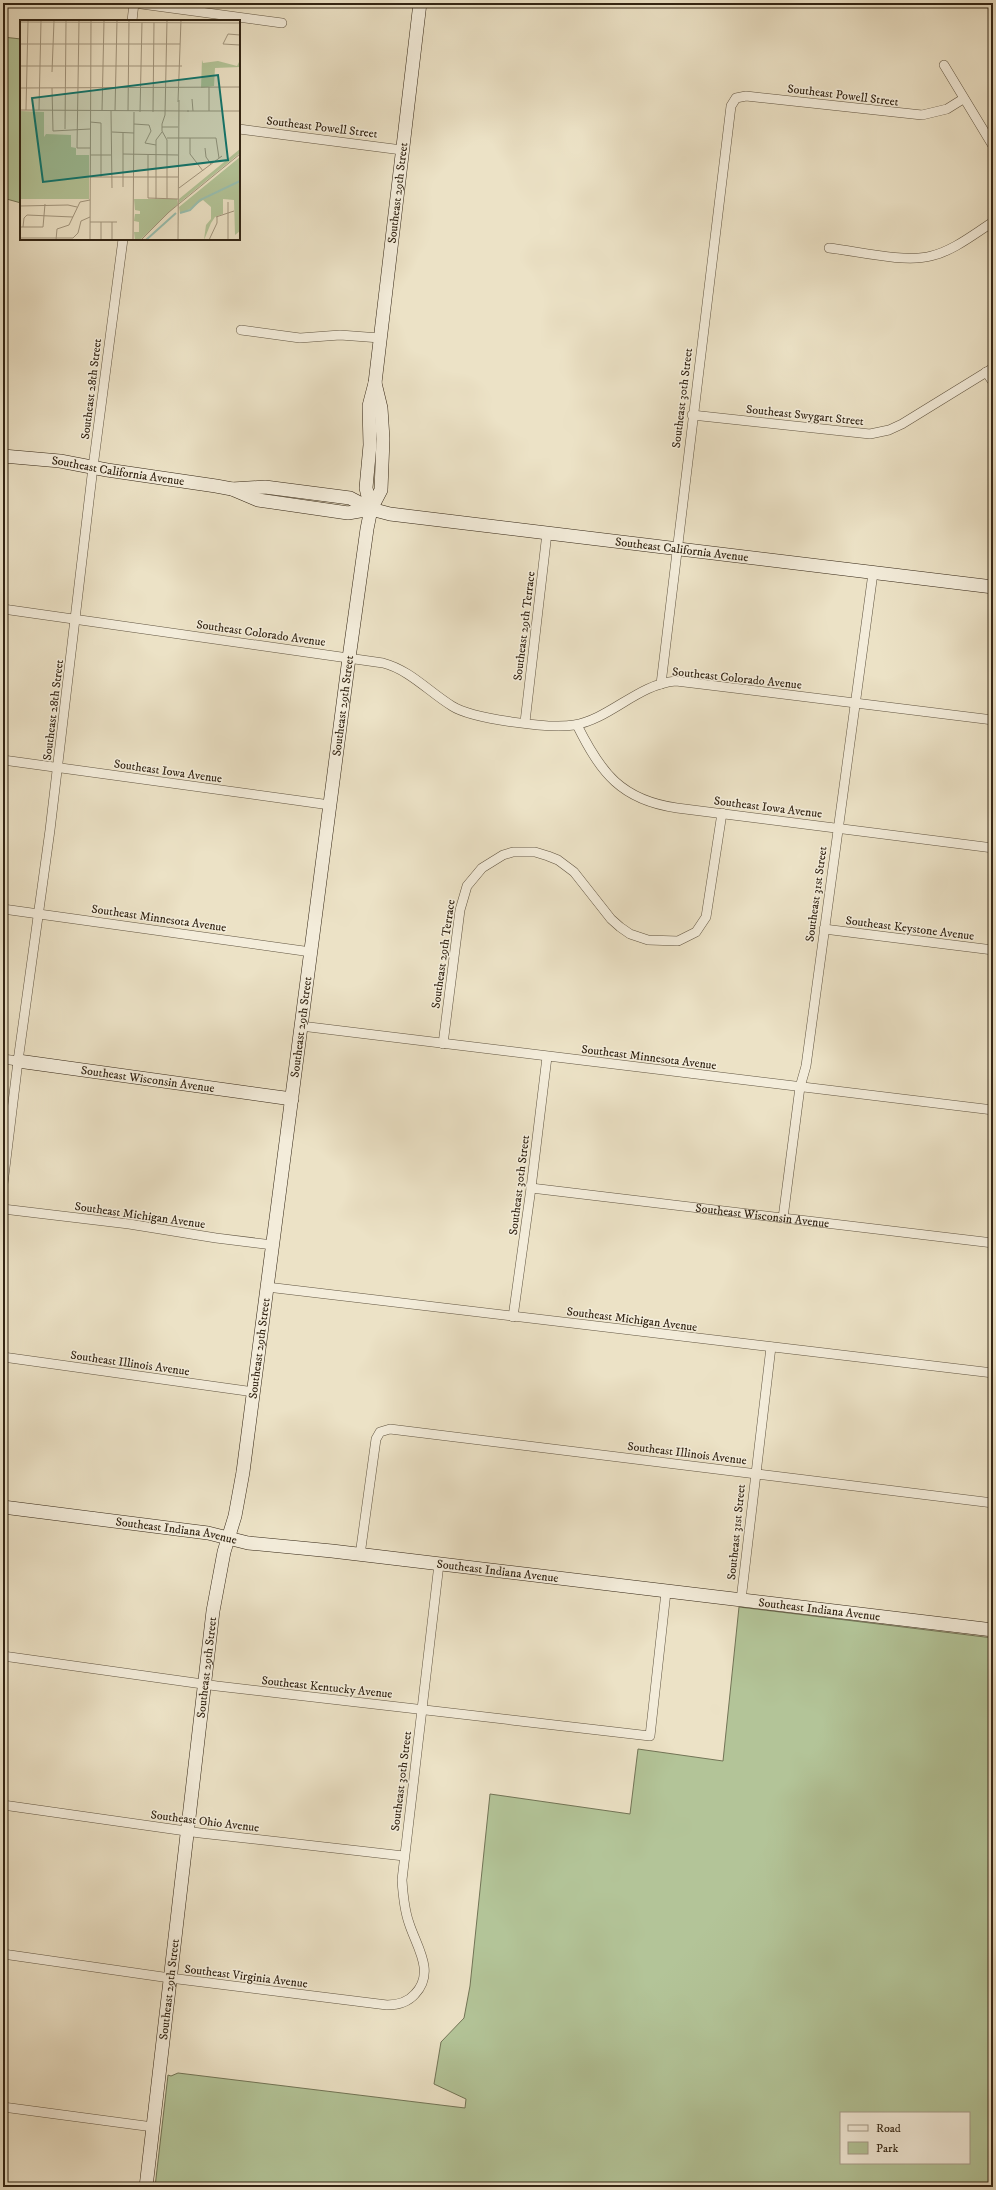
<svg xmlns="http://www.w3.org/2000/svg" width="996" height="2190" viewBox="0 0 996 2190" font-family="'IM FELL DW Pica',serif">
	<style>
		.green { fill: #b3c498; stroke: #727456; fill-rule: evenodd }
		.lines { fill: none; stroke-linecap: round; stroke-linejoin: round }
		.street-casing { stroke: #605440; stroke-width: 10 }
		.secondary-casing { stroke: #322413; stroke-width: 14 }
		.street { stroke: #f3ecda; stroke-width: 9 }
		.secondary { stroke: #f3ecda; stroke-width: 13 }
		.labels { text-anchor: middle; stroke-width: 3; stroke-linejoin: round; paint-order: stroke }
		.street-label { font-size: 12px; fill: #322413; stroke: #f3ecda }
		.inset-river { fill: none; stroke: #99bfb0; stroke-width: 2 }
		.inset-road { fill: none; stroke: #a2967e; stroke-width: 1 }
		.view { fill: #0f766e; fill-opacity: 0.15; stroke: #0f766e; stroke-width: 2 }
		.inset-edge { fill: none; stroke: #322413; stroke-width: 2 }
	</style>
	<rect width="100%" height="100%" fill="#ece2c6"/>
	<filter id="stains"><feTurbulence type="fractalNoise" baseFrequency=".005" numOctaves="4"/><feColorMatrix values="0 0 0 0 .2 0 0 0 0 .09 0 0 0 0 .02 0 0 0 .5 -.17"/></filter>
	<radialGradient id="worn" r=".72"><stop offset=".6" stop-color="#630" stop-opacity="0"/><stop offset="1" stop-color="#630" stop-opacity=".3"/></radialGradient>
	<path class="green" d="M3,37L21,39V203L3,198Z
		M739,1607L993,1638V2187H155L168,2075L171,2076L178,2073L465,2108L466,2099L434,2084L441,2042L464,2018L470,1986L490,1794L630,1814L638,1749L723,1761ZM841,2113H969V2163H841Z"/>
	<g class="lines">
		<g class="street-casing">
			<g id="street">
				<path d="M132,21L134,3L282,23"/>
				<path d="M944,65L993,146"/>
				<path d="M239,129L402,150"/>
				<path d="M829,248C857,251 903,263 931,256C953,251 974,234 993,222"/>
				<path d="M241,330L300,338L340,335L380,338"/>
				<path d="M986,372L993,382"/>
				<path d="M692,415L870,434L889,430L902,424L993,368"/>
				<path d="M3,609L383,663C410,670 429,692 452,706C472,719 550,729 574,725C610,719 638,684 676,681L993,720"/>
				<path d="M661,684L731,106L736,98L746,96L922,115L947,109L963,99"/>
				<path d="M525,722L547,533"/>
				<path d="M577,725C601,773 621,800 677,808L993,848"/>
				<path d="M3,760L330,805"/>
				<path d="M3,909L311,952"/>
				<path d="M824,929L993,950"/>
				<path d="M301,1026L993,1110"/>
				<path d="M443,1044L460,910L467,886L482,868L503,855L513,852H535L548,856L558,860L574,872L611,919L620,927L630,934L648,940L678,941L696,932L706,917L722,813"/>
				<path d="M3,1059L18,1061"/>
				<path d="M3,1184L18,1061L50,830L93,467L123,239"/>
				<path id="s1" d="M531,1188L993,1243"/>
				<path d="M3,1209L129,1224L216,1238L273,1245"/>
				<path d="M783,1218L800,1087L806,1066L873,573"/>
				<path d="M267,1287L993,1373"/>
				<path d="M513,1317L531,1188L547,1057"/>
				<path d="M3,1357L254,1392"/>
				<path d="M360,1555L376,1439L380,1432L390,1429L993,1503"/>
				<path d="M741,1600L771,1347"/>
				<path d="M3,1656L217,1686L650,1736L666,1592"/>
				<path d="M3,1805L200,1833L404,1856"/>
				<path d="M3,1954L170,1978L387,2005C398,2005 408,2002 415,1994C436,1972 416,1946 409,1923C404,1909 403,1895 402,1880L439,1564"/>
				<path d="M3,2107L153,2127"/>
			</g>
		</g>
		<g class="secondary-casing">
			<g id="secondary">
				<path id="s2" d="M3,456L60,461L107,470L216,486L232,489L258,500L348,513L371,509"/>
				<path id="s3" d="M232,489L265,487L350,498L371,509L390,514L993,587"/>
				<path id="s4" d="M371,509L366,488L370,445L369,406L375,383L420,3"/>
				<path id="s5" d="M18,1061L292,1099"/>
				<path id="s6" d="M3,1507L208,1533L248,1543L332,1551L993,1630"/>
				<path id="s7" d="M146,2187L213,1611L224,1552L235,1516L243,1472L349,658L367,529L371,509L381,490L383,439L381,408L375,383"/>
			</g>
		</g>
		<use href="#street" class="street"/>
		<use href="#secondary" class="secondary"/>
	</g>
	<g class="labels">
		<g class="street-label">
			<text transform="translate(843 95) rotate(7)" y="4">Southeast Powell Street</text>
			<text transform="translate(322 127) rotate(7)" y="4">Southeast Powell Street</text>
			<text dy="4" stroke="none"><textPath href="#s4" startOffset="319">Southeast 29th Street</textPath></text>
			<text transform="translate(91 389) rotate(-83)" y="4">Southeast 28th Street</text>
			<text transform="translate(682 398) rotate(-83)" y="4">Southeast 30th Street</text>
			<text transform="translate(805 415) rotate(6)" y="4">Southeast Swygart Street</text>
			<text dy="4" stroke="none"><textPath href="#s2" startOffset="116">Southeast California Avenue</textPath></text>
			<text dy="4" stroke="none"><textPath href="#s3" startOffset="456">Southeast California Avenue</textPath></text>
			<text transform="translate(524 626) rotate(-83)" y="4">Southeast 29th Terrace</text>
			<text transform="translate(261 633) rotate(8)" y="4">Southeast Colorado Avenue</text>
			<text transform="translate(737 678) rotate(6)" y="4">Southeast Colorado Avenue</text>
			<text dy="4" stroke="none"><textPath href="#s7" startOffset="1495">Southeast 29th Street</textPath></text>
			<text transform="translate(53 710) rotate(-83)" y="4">Southeast 28th Street</text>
			<text transform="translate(168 771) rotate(8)" y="4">Southeast Iowa Avenue</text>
			<text transform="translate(768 807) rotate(7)" y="4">Southeast Iowa Avenue</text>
			<text transform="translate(816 894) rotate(-82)" y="4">Southeast 31st Street</text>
			<text transform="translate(159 918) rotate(8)" y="4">Southeast Minnesota Avenue</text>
			<text transform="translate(910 928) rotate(7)" y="4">Southeast Keystone Avenue</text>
			<text transform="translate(443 954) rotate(-82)" y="4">Southeast 29th Terrace</text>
			<text dy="4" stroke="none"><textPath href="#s7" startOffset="1171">Southeast 29th Street</textPath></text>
			<text transform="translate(649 1057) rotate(7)" y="4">Southeast Minnesota Avenue</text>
			<text dy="4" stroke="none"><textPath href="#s5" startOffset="131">Southeast Wisconsin Avenue</textPath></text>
			<text transform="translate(519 1185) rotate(-83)" y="4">Southeast 30th Street</text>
			<text transform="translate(140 1215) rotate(8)" y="4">Southeast Michigan Avenue</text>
			<text dy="4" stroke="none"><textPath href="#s1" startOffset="233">Southeast Wisconsin Avenue</textPath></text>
			<text transform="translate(632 1319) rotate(7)" y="4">Southeast Michigan Avenue</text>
			<text dy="4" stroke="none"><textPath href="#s7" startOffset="847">Southeast 29th Street</textPath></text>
			<text transform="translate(130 1363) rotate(8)" y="4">Southeast Illinois Avenue</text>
			<text transform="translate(687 1453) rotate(7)" y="4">Southeast Illinois Avenue</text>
			<text dy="4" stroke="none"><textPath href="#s6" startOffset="175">Southeast Indiana Avenue</textPath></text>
			<text transform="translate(736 1532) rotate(-84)" y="4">Southeast 31st Street</text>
			<text dy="4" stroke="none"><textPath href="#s6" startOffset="499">Southeast Indiana Avenue</textPath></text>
			<text dy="4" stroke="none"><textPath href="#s6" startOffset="823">Southeast Indiana Avenue</textPath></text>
			<text dy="4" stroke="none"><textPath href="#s7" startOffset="523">Southeast 29th Street</textPath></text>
			<text transform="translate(327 1687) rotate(6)" y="4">Southeast Kentucky Avenue</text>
			<text transform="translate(401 1781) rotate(-83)" y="4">Southeast 30th Street</text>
			<text transform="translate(205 1821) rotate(7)" y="4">Southeast Ohio Avenue</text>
			<text transform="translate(246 1976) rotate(7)" y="4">Southeast Virginia Avenue</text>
			<text dy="4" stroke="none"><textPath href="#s7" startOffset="199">Southeast 29th Street</textPath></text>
		</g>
	</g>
	<g transform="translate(20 20)">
		<rect width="220" height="220" fill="#ece2c6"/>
		<path d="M182,40L183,43L198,41L217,46L220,40V47L195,48L194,66L181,68ZM0,91L24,92V117L26,114L51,115V127L56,128V135H69V179H0ZM220,129V133L159,183V179ZM220,137V211L215,215L214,180L203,179V194L195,197L191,203L184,220L186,205L191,199V187L183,180L165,192L160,193L159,187ZM114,179H157L158,184L120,220H115L114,212H119V202L114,201L115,194H120V191L115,190Z" fill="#b3c498"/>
		<path class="inset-river" d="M160,193L170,190L180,180L220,161M126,220L156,193"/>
		<path class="inset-road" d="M147,0L145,95L142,104V111L147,120V179M59,1L57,128H70M0,2L220,3M220,15L208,14L203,24L220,25M0,24H160M0,46H162M32,52L34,1M0,68L220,67M32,68L33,111L70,109M172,79L173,91M158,82L161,0M0,90L169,91M6,90L8,1M19,90L21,1M82,91L84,1M91,91L92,168M95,91L97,0M108,91L109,0M167,91H220M189,91V67M120,92L122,2M133,92L134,2M70,102L81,103V157M114,104L129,105L131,111L125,123L136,125M142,107H158M45,109L46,1M92,112L114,113M103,113V167M147,118H196L199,138M170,118V134L183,151M185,128L186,137L191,144M103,134L158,135M70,135H91M128,135V178L158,179M70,157H158M159,168L202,136M136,179V120L142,112M0,186L48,185L57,187M196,197L214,191M70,202H97M81,202V220M0,207H23L25,184M3,207L4,198L7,195L53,197M0,218H53L58,213L61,201L70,197M36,220L37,209L49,205L60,182L70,180M70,220L71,0M92,220V202M113,220L114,92M121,220L149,192L220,134M158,220L159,80M189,220L197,203V197M208,220V182"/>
		<path class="view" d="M198,55L208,140L23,162L12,78Z"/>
		<rect width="220" height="220" class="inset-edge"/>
	</g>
	<rect width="996" height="2190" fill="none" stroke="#ece2c6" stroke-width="16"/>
	<rect x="4" y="4" width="988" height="2182" fill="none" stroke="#322413" stroke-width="2"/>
	<rect x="8" y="8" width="980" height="2174" fill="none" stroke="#322413"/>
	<rect x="840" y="2112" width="130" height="52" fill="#f3ecda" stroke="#a69c8a"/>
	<rect x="848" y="2125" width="20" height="6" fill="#f3ecda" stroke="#a69c8a"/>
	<text x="876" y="2132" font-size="12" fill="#322413">Road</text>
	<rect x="848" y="2142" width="20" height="12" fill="#b3c498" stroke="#a69c8a"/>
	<text x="876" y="2152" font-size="12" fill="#322413">Park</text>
	<rect width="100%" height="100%" filter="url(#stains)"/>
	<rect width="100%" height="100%" fill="url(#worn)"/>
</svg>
